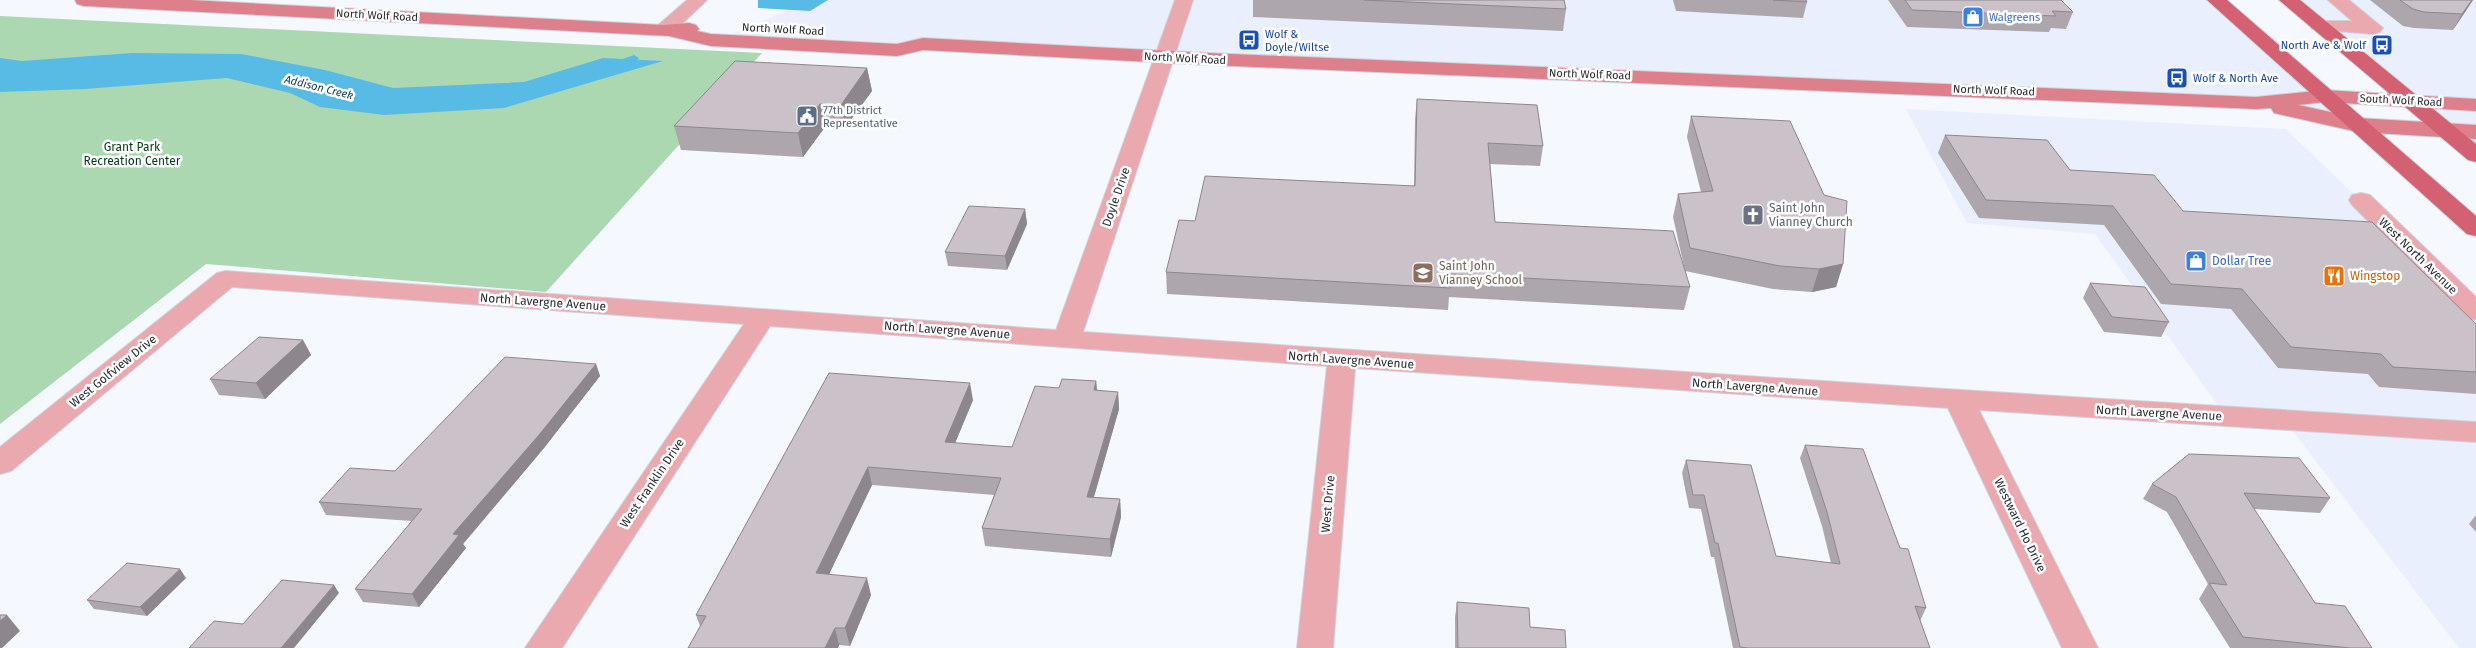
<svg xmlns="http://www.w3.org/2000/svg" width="2476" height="648" viewBox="0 0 2476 648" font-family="'Fira Sans',sans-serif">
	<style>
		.built { fill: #eaeffd }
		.green { fill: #abd8b1 }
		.water { fill: #58bbe5 }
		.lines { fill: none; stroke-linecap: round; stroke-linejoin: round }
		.stream { fill: #58bbe5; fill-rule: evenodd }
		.street-casing { stroke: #d0d3d9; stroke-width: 2 }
		.secondary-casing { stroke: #d0d3d9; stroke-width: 2 }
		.primary-casing { stroke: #d0d3d9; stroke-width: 2 }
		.street { fill: #eaa9af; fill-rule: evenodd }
		.secondary { fill: #de808c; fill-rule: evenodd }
		.primary { fill: #d36172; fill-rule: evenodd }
		.wall { fill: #aea6ad }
		.shaded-wall { fill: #8d878d }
		.building { fill: #cac1c9; stroke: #8d878d }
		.labels { text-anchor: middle; stroke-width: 5; stroke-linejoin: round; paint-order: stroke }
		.far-street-label { font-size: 11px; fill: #292b2f; stroke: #fff }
		.far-shop-label { font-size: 11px; fill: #366cbe; stroke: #fff; text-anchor: start }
		.far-transit-label { font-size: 11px; fill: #164399; stroke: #fff; text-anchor: start }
		.far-water-label { font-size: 11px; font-style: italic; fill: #0f3b4d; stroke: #fff }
		.far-service-label { font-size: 11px; fill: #4e5e75; stroke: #fff; text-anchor: start }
		.park-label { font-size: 12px; fill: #043b15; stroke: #fff }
		.street-label { font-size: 12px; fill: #292b2f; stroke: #fff }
		.worship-label { font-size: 12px; fill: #5b616d; stroke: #fff; text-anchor: start }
		.shop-label { font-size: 12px; fill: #366cbe; stroke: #fff; text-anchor: start }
		.education-label { font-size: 12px; fill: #785e54; stroke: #fff; text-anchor: start }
		.food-label { font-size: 12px; fill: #c56008; stroke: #fff; text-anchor: start }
	</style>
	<rect width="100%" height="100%" fill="#f5f8fe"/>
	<path class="built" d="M811,0H2216L2341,111L1786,82L1165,57L733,34Z
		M2288,0H2476V155Z
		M1906,109L2286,129L2476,312V648H2459L2285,421L2226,417L2095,234L1967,223Z"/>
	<path class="green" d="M0,16L762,53L546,292L206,264L0,424Z"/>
	<path class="water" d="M758,0H828L810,11L758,8Z
		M132,53L241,54L325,70L393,88L524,82L603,58L663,61L504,108L384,115L320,107L290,93L227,78L85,89L0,92V58L22,61Z"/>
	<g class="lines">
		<path class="stream" d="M634,55L639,58L637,60L613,67L608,64Z"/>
		<g class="street-casing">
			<path id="street" d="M687,0H707L670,35H656L653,31L656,27Z
				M1175,0H1193L1083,332L1913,387L2476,422V442L1979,410L2098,648H2062L1948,408L1355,368L1333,648H1297L1327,366L770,326L562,648H525L744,324L232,287L11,471L0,474V447L217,273L226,271L1056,330Z
				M2328,0H2349L2383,28L2380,32L2373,34L2312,29L2309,25L2312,21H2352Z
				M2361,193L2370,195L2476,297V320L2466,318L2352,205L2349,200L2352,195Z"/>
		</g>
		<g class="secondary-casing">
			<path id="secondary" d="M75,0H190L663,25L689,23L696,25L699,29L697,31L711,34L897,44L923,38L1209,53L2256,97L2325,90L2476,99V111L2325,102L2298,105L2358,118L2476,125V139L2358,132L2274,113L2271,108L2256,109L1209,65L923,50L897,56L711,46L669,36L84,6L77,4Z"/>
		</g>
		<g class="primary-casing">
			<path id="primary" d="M2207,0H2227L2476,216V236L2467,234Z
				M2279,0H2300L2476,144V162L2468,160Z"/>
		</g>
		<use href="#street" class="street"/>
		<use href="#secondary" class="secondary"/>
		<use href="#primary" class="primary"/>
	</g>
	<path class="wall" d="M1253,0H1564L1566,9L1563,31L1253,17Z
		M1673,0H1806L1807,2L1803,18L1676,11Z
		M1888,0H2061L2073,12L2066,29L2051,28L2049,32L1907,27Z
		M2370,0H2473L2453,30L2414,28L2403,26Z
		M867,68L872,91L845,128L825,127L803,157L681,150L674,126Z
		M1417,99L1543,146L1540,166L1490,164L1495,222L1690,287L1684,310L1449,297L1448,310L1167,294L1166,272L1195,221L1414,186L1415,119Z
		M1691,116L1843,264L1836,287L1812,292L1773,289L1685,271L1673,217L1678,194L1701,192L1687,137Z
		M1945,135L2070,170L2183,211L2476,324V394L2379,387L2368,374L2278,368L2231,309L2161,304L2104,225L1979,218L1938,153Z
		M1025,209L1027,224L1007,270L948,266L945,252Z
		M2090,283L2169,322L2161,337L2104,332L2083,298Z
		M303,340L311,355L265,399L219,395L210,379Z
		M596,364L600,376L544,448L463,544L466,548L419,607L363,602L355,589L412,521L326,515L319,502L395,471Z
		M829,373L973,400L955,443L1012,447L1059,388L1096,381L1097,391L1118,392L1119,409L1094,497L1120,499L1121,517L1111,557L985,546L982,528L994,495L872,485L829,574L871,595L850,646L839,645L838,648H688L700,626L696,615Z
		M1805,445L1900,548L1926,608L1920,621L1930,648H1733L1714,557H1711L1701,509L1689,508L1682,473L1686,460L1776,556L1831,563L1822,526L1800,458Z
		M2152,484L2330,498L2320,513L2254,509L2315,603L2372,648H2230L2199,599L2208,584L2167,512L2143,499Z
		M2476,515V532L2469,524Z
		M186,578L147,616L94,609L87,600Z
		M1457,602L1530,627L1566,648H1455V618Z"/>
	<path class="shaded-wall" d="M2472,0H2473L2453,30L2462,14Z
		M867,68L872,91L845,128L841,105Z
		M820,104L825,127L803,157L798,133Z
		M1025,209L1027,224L1007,270L1005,256Z
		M1843,264L1836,287L1812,292L1819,269Z
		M303,340L311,355L265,399L256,383Z
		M596,364L600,376L544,448L463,544L466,548L419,607L412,594L453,534Z
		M1096,381L1098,398L1094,390Z
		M970,383L973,400L948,460L945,442Z
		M1118,392L1119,409L1089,514L1087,497Z
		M868,467L872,485L821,591L816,573Z
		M1120,499L1121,517L1111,557L1110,539Z
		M180,569L186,578L147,616L140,607Z
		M867,578L871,595L850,646L845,628Z
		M334,585L339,593L294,648H281Z
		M7,615L20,631L2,648H0V621Z
		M835,628L839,645L838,648H825Z"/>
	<path class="building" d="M1364,0H1564L1566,9Z
		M1773,0H1806L1807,2Z
		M1905,0H2061L2073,12L2052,11L2056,16L1912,10Z
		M2400,0H2472L2462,14L2424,12L2413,9Z
		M735,61L867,68L841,105L820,104L798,133L674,126Z
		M1417,99L1537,105L1543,146L1488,143L1495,222L1673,231L1690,287L1450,274V288L1166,272L1179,220L1195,221L1205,176L1415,186Z
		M1691,116L1790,121L1824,195L1847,201L1843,264L1819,269L1780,266L1690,248L1678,194L1713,191Z
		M1945,135L2047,140L2070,170L2154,175L2183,211L2372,222L2476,324V372L2393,367L2381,354L2291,347L2242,289L2171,284L2113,206L1986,200Z
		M969,206L1025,209L1005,256L945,252Z
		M2090,283L2145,287L2169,322L2112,317Z
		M259,337L303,340L256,383L210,379Z
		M505,357L596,364L539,435L453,534L459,535L412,594L355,589L422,509L319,502L350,468L395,471Z
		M829,373L970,383L945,442L1012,447L1035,386L1059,388L1062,379L1096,381L1094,390L1118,392L1087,497L1120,499L1110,539L982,528L1001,478L868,467L816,573L867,578L845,628H835L825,648H688L706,616L696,615Z
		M1805,445L1863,449L1900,548L1908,549L1926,608L1915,606L1930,648H1748L1740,647L1718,543H1715L1704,495H1693L1686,460L1751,465L1776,556L1840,564L1827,512Z
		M2189,454L2299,458L2330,498L2244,493L2315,603L2345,606L2372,648H2350L2243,637L2209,583L2227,585L2176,497L2152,484Z
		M127,563L180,569L140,607L87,600Z
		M282,580L334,585L281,648H189L214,621L243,624Z
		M1457,602L1529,608L1530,627L1565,630L1566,648H1458Z
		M0,615H7L0,621Z"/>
	<defs>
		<g id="shop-square" transform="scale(1.125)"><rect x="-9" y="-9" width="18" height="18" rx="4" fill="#3f7fe0" stroke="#fff"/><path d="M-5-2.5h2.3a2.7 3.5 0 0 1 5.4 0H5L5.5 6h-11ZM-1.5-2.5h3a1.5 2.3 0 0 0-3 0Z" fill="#fff"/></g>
		<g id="bus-square" transform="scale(1.125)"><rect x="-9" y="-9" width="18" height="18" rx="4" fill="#1a4fb4" stroke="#fff"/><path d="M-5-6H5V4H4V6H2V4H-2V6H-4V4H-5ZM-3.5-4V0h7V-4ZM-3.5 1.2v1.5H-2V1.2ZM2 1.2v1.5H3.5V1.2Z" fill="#fff"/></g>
		<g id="civic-square" transform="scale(1.125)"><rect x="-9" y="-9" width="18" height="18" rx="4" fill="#5c6f8a" stroke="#fff"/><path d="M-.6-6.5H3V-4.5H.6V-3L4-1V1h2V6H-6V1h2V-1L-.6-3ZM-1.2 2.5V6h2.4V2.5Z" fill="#fff"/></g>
		<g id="church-square" transform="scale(1.125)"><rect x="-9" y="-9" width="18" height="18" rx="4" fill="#6b7280" stroke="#fff"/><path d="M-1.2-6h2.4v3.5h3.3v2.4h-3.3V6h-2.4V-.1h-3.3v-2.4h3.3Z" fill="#fff"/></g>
		<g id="school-square" transform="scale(1.125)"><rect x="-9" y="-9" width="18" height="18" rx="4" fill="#8d6e63" stroke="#fff"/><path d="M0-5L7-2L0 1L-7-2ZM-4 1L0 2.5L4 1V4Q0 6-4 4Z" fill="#fff"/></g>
		<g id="restaurant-square" transform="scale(1.125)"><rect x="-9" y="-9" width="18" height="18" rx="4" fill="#e8710a" stroke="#fff"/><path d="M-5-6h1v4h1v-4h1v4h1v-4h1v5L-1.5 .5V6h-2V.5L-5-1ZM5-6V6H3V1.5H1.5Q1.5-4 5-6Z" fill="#fff"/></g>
	</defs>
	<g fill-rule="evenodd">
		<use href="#shop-square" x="1973" y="17"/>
		<use href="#bus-square" x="1249" y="40"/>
		<use href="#bus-square" x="2382" y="45"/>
		<use href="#bus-square" x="2177" y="78"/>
		<use href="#civic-square" x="807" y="116"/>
		<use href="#church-square" x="1753" y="215"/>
		<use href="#shop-square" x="2196" y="261"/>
		<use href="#school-square" x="1423" y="273"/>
		<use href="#restaurant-square" x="2334" y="276"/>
	</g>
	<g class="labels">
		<g class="far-street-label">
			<text transform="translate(377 15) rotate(3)" y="4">North Wolf Road</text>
			<text transform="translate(783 29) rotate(3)" y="4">North Wolf Road</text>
			<text transform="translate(1185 58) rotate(3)" y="4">North Wolf Road</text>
			<text transform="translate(1590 74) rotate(2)" y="4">North Wolf Road</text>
			<text transform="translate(1994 90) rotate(2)" y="4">North Wolf Road</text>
			<text transform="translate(2401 100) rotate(3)" y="4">South Wolf Road</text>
		</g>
		<g class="far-shop-label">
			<text x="1989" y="21">Walgreens</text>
		</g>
		<g class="far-transit-label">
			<text x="1265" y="38">Wolf &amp;<tspan x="1265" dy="13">Doyle/Wiltse</tspan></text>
			<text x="2366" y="49" text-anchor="end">North Ave &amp; Wolf</text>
			<text x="2193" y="82">Wolf &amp; North Ave</text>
		</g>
		<g class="far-water-label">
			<text transform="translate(319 87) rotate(14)" y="4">Addison Creek</text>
		</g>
		<g class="far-service-label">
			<text x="823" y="114">77th District<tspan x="823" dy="13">Representative</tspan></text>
		</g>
		<g class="park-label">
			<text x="132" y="151">Grant Park<tspan x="132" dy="14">Recreation Center</tspan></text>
		</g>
		<g class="street-label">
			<text transform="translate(1116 197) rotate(-71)" y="4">Doyle Drive</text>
			<text transform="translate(2418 256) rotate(44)" y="4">West North Avenue</text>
			<text transform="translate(543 302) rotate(4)" y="4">North Lavergne Avenue</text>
			<text transform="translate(947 330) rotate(4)" y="4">North Lavergne Avenue</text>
			<text transform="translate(1351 360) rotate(4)" y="4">North Lavergne Avenue</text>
			<text transform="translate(113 371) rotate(-39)" y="4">West Golfview Drive</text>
			<text transform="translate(1755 387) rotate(4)" y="4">North Lavergne Avenue</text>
			<text transform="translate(2159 413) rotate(3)" y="4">North Lavergne Avenue</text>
			<text transform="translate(652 483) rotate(-56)" y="4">West Franklin Drive</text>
			<text transform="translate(1328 504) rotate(-85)" y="4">West Drive</text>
			<text transform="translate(2020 525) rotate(64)" y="4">Westward Ho Drive</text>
		</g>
		<g class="worship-label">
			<text x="1769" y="212">Saint John<tspan x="1769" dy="14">Vianney Church</tspan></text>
		</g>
		<g class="shop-label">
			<text x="2212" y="265">Dollar Tree</text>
		</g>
		<g class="education-label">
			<text x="1439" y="270">Saint John<tspan x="1439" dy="14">Vianney School</tspan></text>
		</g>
		<g class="food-label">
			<text x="2350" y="280">Wingstop</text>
		</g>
	</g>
</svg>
